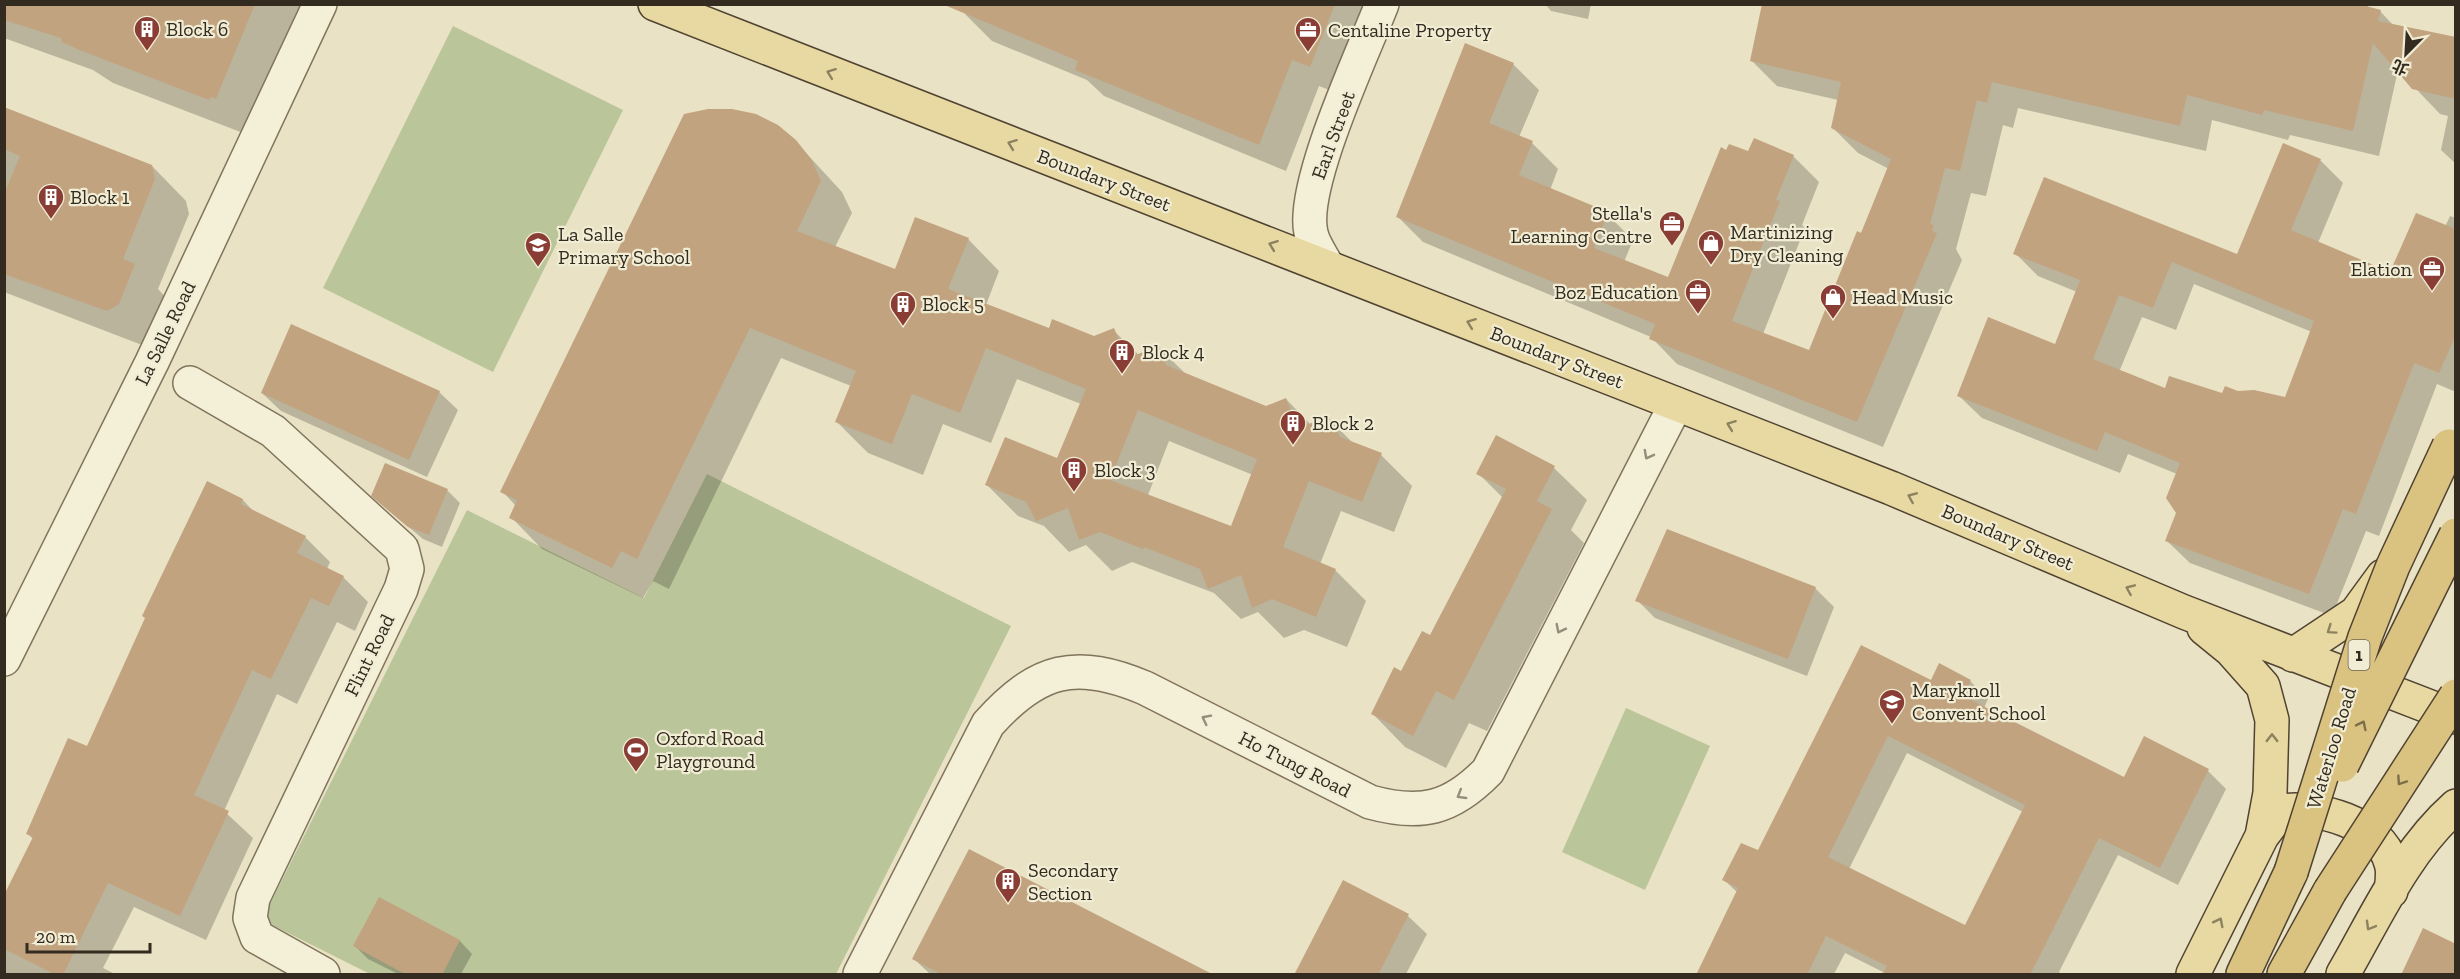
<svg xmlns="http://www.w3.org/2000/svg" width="2460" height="979" viewBox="0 0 2460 979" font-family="'Zilla Slab','Noto Sans TC',serif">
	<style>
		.green { fill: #bbc59a }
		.shadow { fill: #0003; fill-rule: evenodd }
		.building { fill: #c2a37f; fill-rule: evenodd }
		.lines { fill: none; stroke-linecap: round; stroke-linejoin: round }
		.pedestrian-casing { stroke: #81745d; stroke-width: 36 }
		.minor-casing { stroke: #81745d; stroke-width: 36 }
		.tertiary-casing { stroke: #81745d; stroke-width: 36 }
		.primary-casing { stroke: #504331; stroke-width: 36 }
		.trunk-casing { stroke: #504331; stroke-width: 36 }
		.pedestrian { stroke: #f4efd7; stroke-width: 33 }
		.minor { stroke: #f4efd7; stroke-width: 33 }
		.tertiary { stroke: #f4efd7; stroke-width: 33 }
		.primary { stroke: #e7d9a1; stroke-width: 33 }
		.trunk { stroke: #dac280; stroke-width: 33 }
		.trunk-bridge-casing { stroke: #504331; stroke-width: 36; stroke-linecap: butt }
		.trunk-bridge { stroke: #dac280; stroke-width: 33 }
		.oneway { stroke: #8d8260 }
		.oneway2 { stroke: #948d7b }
		.oneway3 { stroke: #7e6f4b }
		.labels { text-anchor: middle; stroke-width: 4.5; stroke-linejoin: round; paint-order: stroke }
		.shield { fill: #f1ecd4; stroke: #6c6555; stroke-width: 1.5 }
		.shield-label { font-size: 18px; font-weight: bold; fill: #332b1f }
		.poi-label { font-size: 20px; fill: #332b1f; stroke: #f1ecd4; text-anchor: start }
		.street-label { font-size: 20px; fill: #332b1f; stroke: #f1ecd4 }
	</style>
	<rect width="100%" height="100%" fill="#e9e2c5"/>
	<path class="green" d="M453,26L623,110L493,372L323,288Z
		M707,474L1011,626L836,974H370L262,920L467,510L644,598Z
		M1626,708L1710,746L1645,890L1562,852Z"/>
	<path class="shadow" d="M4,4H315L243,133L113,83L93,70L4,38Z
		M1232,4H1369L1337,93L1319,86L1286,171L1104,96L1087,80L992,41L965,14Z
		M1545,4H1591L1588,19L1551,11Z
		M1764,4H2366L2370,9L2380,11L2394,26L2456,38V164L2441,150L2448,116L2440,114L2398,70L2379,156L2290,135L2288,140L2212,120L2206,151L2018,108L2013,128L2003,125L1986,196L1971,193L1956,249L1962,260L1883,447L1677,364L1651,337L1423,242L1397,216L1513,64L1539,90L1519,137L1532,143L1558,169L1550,190L1607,214L1633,240L1624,262L1669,279L1749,153L1793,156L1819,182L1802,225L1805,228L1763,334L1810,352L1889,169L1858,153L1832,127L1838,100L1777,86L1751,60Z
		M4,110L152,166L186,201L189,214L158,289L168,300L142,345L4,292Z
		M795,141L842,192L852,213L835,247L896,271L968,239L999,271L986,305L1049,330L1094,338L1113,330L1139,355L1158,347L1187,375L1266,408L1286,399L1311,425L1329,419L1354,444L1381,455L1412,486L1394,532L1341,511L1320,564L1335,570L1366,601L1347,647L1304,630L1284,638L1258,612L1241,619L1214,593L1132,562L1112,571L1086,545L1069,552L1044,526L1018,516L987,485L1057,460L1081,404L1017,379L991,443L943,424L923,475L868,453L837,422L851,386L781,358L669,589L653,581L643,598L542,549L511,517L516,506L502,491ZM1169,441L1253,475L1232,528L1148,495Z
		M2320,160L2343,183L2318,243L2391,274L2445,227L2450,216L2456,218V392L2437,384L2379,536L2366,531L2332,616L2190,563L2167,541L2178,513L2177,474L2128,454L2120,473L1982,418L1959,396L2056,346L2077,292L2038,276L2015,253L2238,256ZM2194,284L2312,332L2286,398L2237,393L2223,395L2165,390L2119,372L2142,317L2176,330Z
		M439,392L458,410L427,477L281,411L262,393Z
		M1496,437L1554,468L1587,500L1571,530L1584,543L1487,731L1469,723L1446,768L1405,747L1373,714L1431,637L1503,498L1478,473Z
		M386,465L448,491L460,503L442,547L423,539L386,508Z
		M208,483L243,500L255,513L305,537L330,562L327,569L343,577L368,602L355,631L337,622L297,704L277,694L224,811L253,838L206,940L134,907L103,968L115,974H4V899L34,840L27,833L87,748Z
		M1815,588L1834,607L1807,676L1655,618L1637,600Z
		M1970,681L1988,699L1984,708L2125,779L2208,771L2226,789L2178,885L2118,855L2059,972L2061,974H1884L1885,973L1845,953L1834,974H1697L1738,893L1724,880L1759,852L1931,682ZM1907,753L2023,812L1965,927L1849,869Z
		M1343,882L1408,916L1427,934L1406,974H1296Z
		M380,899L460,941L472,954L461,974H398L368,959L355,946Z
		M914,959L1211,974H930Z"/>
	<path class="building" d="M4,4H255L216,99L211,97L209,100L77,49L62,42L61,38L4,20Z
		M942,4H1335L1310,67L1292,60L1259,145L1075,70L1078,61Z
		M1762,4H2358L2381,10L2378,21L2456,37V99L2412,89L2373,43L2353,131L2264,110L2262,115L2187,95L2180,126L1992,82L1987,103L1977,100L1960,171L1945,168L1930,224L1934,225L1932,231L1937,233L1857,422L1649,339L1655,324L1396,217L1465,43L1514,63L1489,123L1533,141L1519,175L1608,212L1594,248L1668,277L1721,147L1726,150L1729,144L1748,151L1754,138L1794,155L1776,200L1780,201L1732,321L1809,350L1857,231L1861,233L1891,159L1831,128L1841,82L1750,61Z
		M4,107L152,165L155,179L123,259L135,264L119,304L107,311L4,274V194L20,156L4,149Z
		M708,109H732L756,114L778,125L796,140L811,159L821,181L797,231L895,269L915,217L969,238L948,289L1049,328L1052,319L1094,336L1114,328L1127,359L1159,345L1166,365L1266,406L1286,398L1297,428L1329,417L1340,437L1382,453L1362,502L1309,481L1283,547L1336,569L1316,617L1272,599L1252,608L1241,575L1208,589L1200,569L1144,547L1143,549L1100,532L1079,540L1068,508L1036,521L1026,502L985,485L1005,437L1057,458L1086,389L986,348L960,413L912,394L892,444L835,422L856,371L750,328L637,559L621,551L612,568L509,518L517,500L500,492L684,114ZM1138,410L1257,459L1231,526L1110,480Z
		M2283,143L2321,159L2291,230L2390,272L2416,213L2456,229V334L2439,373L2414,363L2356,514L2343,509L2309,594L2165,541L2176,513L2166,498L2180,463L2105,432L2097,451L1957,396L1988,317L2055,344L2080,280L2013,254L2044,177L2237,254ZM2172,262L2314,321L2285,397L2254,390L2238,391L2225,386L2222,393L2169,376L2165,388L2093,359L2119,295L2153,308Z
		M291,324L440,391L409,460L261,393Z
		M1496,435L1555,466L1537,501L1552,509L1454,700L1436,691L1413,736L1371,714L1394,667L1401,671L1422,631L1430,635L1506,489L1476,474Z
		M385,463L448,489L429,535L408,527L371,496Z
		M207,481L243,499L241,504L306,536L297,553L344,576L329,606L311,598L271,679L252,670L194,795L229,811L180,916L108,883L63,975H56L4,949V895L33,837L26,834L68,738L87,746L145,618L142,616Z
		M1667,529L1816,587L1788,659L1635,601Z
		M1861,645L1931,680L1939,663L1971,680L1963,696L2124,777L2144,736L2209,769L2160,868L2099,838L2030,975H1882L1887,966L1826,936L1807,975H1696L1738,888L1722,880L1741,843L1758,850ZM1888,736L2025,805L1965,925L1828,857Z
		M969,849L1214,975H943L912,959Z
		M1343,880L1409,914L1378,975H1294Z
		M379,897L460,940L442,975H407L353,946Z
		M2423,928L2456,944V975H2401Z"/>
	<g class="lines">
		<g class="pedestrian-casing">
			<path id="pedestrian" d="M190,383L273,431L402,549L407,569L401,589L253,898L250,918L257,937L323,974"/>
		</g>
		<g class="minor-casing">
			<path id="minor" d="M860,974L988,724C1038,668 1076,659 1145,688L1370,802C1421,816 1451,809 1488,771L1676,404"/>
		</g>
		<g class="tertiary-casing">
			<path id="tertiary" d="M1327,266C1322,256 1313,244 1311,233C1300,186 1363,53 1382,4
				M4,659L152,362L320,4"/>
		</g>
		<g class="primary-casing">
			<path id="primary" d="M655,4L1891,488L2184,612L2456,717
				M2293,655L2356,613L2383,576
				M2262,836L2281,811C2317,806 2380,822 2391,863C2394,872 2392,882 2391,891
				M2193,974L2262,836L2270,793L2272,720L2263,686L2231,650L2204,628
				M2343,974C2376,917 2405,851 2456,806"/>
		</g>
		<g class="trunk-casing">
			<path id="trunk" d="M2243,974L2291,872
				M2284,974L2330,891"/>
		</g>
		<use href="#pedestrian" class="pedestrian"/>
		<use href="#minor" class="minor"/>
		<use href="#tertiary" class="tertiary"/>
		<use href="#primary" class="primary"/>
		<use href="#trunk" class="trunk"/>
		<g class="trunk-bridge-casing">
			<path id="trunk-bridge" d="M2342,765L2456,535
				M2291,872L2365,637L2393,566L2449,446
				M2330,891L2456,696"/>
		</g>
		<use href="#trunk-bridge" class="trunk-bridge"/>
	</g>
	<defs><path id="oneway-chevron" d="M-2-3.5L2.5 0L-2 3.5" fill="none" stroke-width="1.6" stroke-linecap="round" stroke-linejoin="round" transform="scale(1.5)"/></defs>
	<g class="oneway">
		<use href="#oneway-chevron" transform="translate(831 73) rotate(-159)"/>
		<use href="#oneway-chevron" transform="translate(1012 144) rotate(-159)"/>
		<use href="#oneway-chevron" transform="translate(1273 245) rotate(-159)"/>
		<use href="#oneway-chevron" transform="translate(1471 323) rotate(-159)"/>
		<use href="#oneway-chevron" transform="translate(1731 425) rotate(-159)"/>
		<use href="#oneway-chevron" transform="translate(1912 497) rotate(-157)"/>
		<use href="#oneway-chevron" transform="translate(2130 589) rotate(-157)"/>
		<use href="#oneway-chevron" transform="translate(2331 630) rotate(145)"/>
		<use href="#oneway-chevron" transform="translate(2272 738) rotate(-90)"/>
		<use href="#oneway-chevron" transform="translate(2219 922) rotate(-63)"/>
		<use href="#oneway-chevron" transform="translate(2370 926) rotate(120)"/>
	</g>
	<g class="oneway2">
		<use href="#oneway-chevron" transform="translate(1648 455) rotate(118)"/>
		<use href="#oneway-chevron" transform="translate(1560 629) rotate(117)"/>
		<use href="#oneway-chevron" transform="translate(1206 719) rotate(-153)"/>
		<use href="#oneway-chevron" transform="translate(1461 795) rotate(149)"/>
	</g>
	<g class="oneway3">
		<use href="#oneway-chevron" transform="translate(2362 725) rotate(-64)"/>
		<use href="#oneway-chevron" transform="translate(2401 781) rotate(124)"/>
	</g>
	<defs>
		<g id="building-pin" transform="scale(1.35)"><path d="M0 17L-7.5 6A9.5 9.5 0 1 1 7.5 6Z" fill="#893d34" stroke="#f1ecd4"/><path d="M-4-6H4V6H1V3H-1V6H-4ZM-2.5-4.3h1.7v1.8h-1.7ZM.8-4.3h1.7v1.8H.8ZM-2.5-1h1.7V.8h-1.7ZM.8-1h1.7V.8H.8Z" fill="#fff"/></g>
		<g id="office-pin" transform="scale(1.35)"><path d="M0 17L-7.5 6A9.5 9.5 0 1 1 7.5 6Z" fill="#893d34" stroke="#f1ecd4"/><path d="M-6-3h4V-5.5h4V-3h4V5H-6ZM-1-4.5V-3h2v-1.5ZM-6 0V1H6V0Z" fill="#fff"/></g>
		<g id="shop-pin" transform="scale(1.35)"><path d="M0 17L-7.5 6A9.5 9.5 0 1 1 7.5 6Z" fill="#893d34" stroke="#f1ecd4"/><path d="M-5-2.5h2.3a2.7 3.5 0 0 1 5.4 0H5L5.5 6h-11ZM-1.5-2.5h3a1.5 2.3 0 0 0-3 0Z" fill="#fff"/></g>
		<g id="school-pin" transform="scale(1.35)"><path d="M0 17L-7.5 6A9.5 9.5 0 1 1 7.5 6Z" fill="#893d34" stroke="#f1ecd4"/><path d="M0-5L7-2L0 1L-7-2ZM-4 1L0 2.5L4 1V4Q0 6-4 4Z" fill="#fff"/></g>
		<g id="stadium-pin" transform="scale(1.35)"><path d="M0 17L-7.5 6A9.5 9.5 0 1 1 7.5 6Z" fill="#893d34" stroke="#f1ecd4"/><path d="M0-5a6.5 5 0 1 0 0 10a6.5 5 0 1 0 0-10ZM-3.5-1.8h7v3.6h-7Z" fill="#fff"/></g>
	</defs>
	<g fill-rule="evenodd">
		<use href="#building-pin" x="147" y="29"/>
		<use href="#office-pin" x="1308" y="30"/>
		<use href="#building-pin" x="51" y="197"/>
		<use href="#office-pin" x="1672" y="224"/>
		<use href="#shop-pin" x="1711" y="243"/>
		<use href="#school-pin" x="538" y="245"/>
		<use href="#office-pin" x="2432" y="269"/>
		<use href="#office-pin" x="1698" y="292"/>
		<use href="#shop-pin" x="1833" y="297"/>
		<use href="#building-pin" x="903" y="304"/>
		<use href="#building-pin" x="1122" y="352"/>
		<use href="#building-pin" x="1293" y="423"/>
		<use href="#building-pin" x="1074" y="470"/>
		<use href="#school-pin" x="1892" y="702"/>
		<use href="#stadium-pin" x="636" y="750"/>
		<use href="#building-pin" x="1008" y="881"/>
	</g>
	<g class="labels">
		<rect class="shield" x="2348.5" y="640" width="21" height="30" rx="4.5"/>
		<g class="shield-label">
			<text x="2359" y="661">1</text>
		</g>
		<g class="poi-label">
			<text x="166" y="36">Block 6</text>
			<text x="1328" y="37">Centaline Property</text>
			<text x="70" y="204">Block 1</text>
			<text x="1652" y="220" text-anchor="end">Stella's<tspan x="1652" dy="23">Learning Centre</tspan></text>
			<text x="1730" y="239">Martinizing<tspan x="1730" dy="23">Dry Cleaning</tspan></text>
			<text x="558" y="241">La Salle<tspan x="558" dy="23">Primary School</tspan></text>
			<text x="2412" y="276" text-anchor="end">Elation</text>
			<text x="1678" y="299" text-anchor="end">Boz Education</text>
			<text x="1852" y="304">Head Music</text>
			<text x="922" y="311">Block 5</text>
			<text x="1142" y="359">Block 4</text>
			<text x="1312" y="430">Block 2</text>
			<text x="1094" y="477">Block 3</text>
			<text x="1912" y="697">Maryknoll<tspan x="1912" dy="23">Convent School</tspan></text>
			<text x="656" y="745">Oxford Road<tspan x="656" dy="23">Playground</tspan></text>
			<text x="1028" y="877">Secondary<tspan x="1028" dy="23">Section</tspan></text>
		</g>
		<g class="street-label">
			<text transform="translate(1333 135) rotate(-70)" y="7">Earl Street</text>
			<text transform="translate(1104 180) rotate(21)" y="7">Boundary Street</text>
			<text transform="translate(165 333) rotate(-64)" y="7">La Salle Road</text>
			<text transform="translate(1557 357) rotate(21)" y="7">Boundary Street</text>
			<text transform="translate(2008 537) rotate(23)" y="7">Boundary Street</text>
			<text transform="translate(369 655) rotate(-64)" y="7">Flint Road</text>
			<text transform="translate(2331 748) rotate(-73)" y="7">Waterloo Road</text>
			<text transform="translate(1295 764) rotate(27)" y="7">Ho Tung Road</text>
		</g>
	</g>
	<rect width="2460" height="979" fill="none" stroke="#332b1f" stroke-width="12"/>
	<g transform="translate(2406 54) rotate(204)" stroke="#f1ecd4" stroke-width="4.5" paint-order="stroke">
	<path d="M0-4.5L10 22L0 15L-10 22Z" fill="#332b1f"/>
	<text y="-9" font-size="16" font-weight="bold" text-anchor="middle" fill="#332b1f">北</text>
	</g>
	<path d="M27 943v9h123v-9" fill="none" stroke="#332b1f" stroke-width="3"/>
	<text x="36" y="943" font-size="18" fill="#332b1f" stroke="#f1ecd4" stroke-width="4.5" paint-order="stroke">20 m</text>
</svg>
